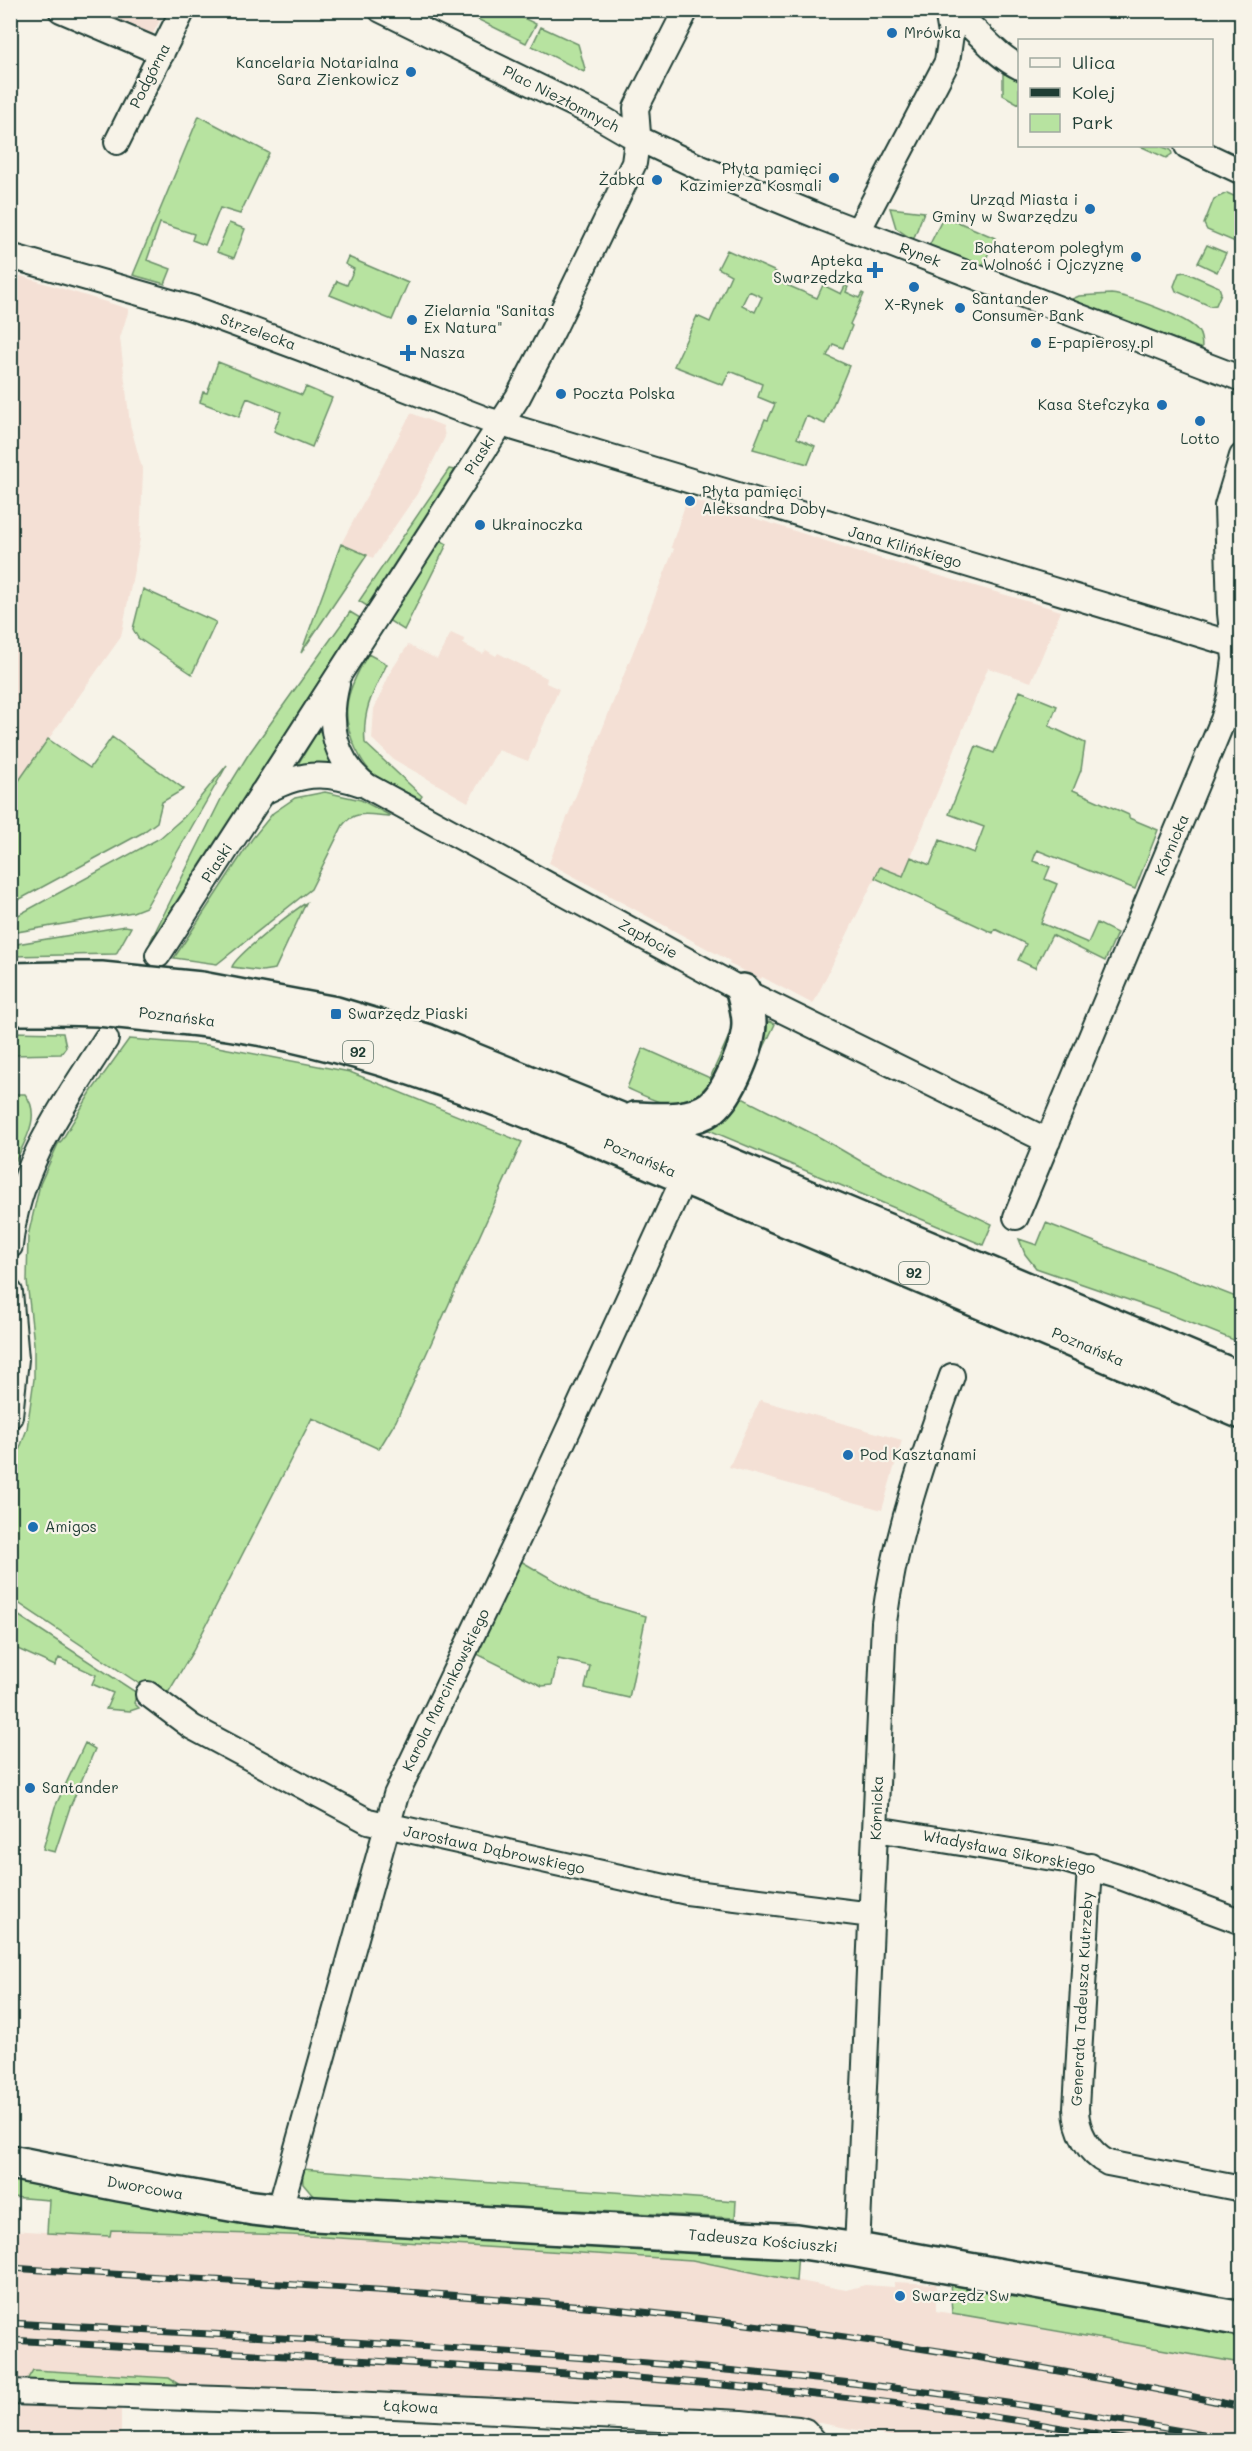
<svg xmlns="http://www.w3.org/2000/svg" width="1252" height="2451" viewBox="0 0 1252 2451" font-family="Mali,sans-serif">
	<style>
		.built { fill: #f4e0d5 }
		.green { fill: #b7e3a0; stroke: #6b906a; stroke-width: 1.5; fill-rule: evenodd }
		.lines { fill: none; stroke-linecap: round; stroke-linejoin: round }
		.street-casing { stroke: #1f3d34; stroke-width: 28 }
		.secondary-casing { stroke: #1f3d34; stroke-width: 38 }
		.primary-casing { stroke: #1f3d34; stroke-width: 38 }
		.street { stroke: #f7f3e8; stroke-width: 24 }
		.secondary { stroke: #f7f3e8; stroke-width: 33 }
		.primary { stroke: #f7f3e8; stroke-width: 33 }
		.rail-casing { stroke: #1f3d34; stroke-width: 7 }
		.rail { stroke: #f7f3e8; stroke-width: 4.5; stroke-dasharray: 14; stroke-linecap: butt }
		.primary-bridge-casing { stroke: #1f3d34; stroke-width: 38; stroke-linecap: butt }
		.primary-bridge { stroke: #f7f3e8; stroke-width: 33 }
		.poi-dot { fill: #1f6fb2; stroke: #f7f3e8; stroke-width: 2 }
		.labels { text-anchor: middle; stroke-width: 4.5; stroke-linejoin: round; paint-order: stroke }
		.shield { fill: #f7f3e8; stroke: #60746a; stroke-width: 1.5 }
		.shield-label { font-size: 14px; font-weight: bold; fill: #1f3d34 }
		.poi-label { font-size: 15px; fill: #1f3d34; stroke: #f7f3e8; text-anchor: start }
		.street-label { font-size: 15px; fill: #1f3d34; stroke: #f7f3e8 }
	</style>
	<rect width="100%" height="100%" fill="#f7f3e8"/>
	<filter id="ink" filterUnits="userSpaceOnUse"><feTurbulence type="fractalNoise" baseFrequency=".0167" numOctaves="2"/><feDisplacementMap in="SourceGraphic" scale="12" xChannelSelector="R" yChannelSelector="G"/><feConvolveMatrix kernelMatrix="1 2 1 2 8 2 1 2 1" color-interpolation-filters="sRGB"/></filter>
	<g filter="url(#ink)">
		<path class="built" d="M83,11H165L151,37Z
			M11,273L129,309L120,338L130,424L143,472L140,539L121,637L11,792Z
			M411,413L443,426L445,437L417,494L373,558L341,544Z
			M687,499L723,508L885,560L1061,611L1031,682L988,668L903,876L880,868L813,1004L762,977L761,979L729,964L730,961L549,863L674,549L671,547Z
			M451,633L464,639L463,644L483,654L486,650L496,656L498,653L547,678L546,683L559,689L528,761L498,750L468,802L393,759L372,739L374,709L391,671L408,645L437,659Z
			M760,1400L902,1440L882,1510L729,1467Z
			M10,2230L110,2236L111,2230L291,2235L692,2260L846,2290L865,2285L894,2287V2282L936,2284V2311L1241,2363V2440H910L794,2418L684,2407L677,2411L473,2398L454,2395L282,2386L262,2392L186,2389L169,2378L33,2370L27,2380H18V2373L10,2372Z
			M24,2404L121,2408V2433L117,2440H11L10,2416Z"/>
		<path class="green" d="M488,10L509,11L536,24L526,43L475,18L477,15Z
			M541,27L578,44L585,69L584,72L532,46Z
			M1003,73L1019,81V104L1003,95Z
			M199,116L269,153L240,214L220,208L205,245L192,240L194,234L160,223L147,260L171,269L165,284L133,275Z
			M1140,146H1160L1171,150L1172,154L1166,158Z
			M1227,193L1241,199L1242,244H1240L1207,230L1204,224L1214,199Z
			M890,208L924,212L913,240L896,228Z
			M944,216L995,238L983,266L929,246Z
			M229,223L245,229L234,258L217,252Z
			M1207,245L1226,253L1217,272L1198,263Z
			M727,250L776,272L773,279L817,298L823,285L841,294L845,286L848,287L846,292L859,298L862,293L864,294L850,324L852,326L843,348L833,344L827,356L849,366L825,424L806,416L797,438L815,446L808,464L753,449L765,419L768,420L775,404L758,397L762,384L730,371L723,385L674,366L697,316L710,322L731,275L718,268ZM749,291L762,297L755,312L742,305Z
			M348,257L408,283L392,320L330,295L337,281L347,285L354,269L345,264Z
			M1185,272L1219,287L1221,293L1216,305L1210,306L1176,291L1174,286L1179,273Z
			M1111,294C1129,296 1188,317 1198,331C1202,336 1202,343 1202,349L1070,300L1079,296Z
			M218,362L302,395L306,387L332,398L312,447L274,431L281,412L247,398L239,417L200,402L203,392L207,393Z
			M449,469L455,470L367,606L359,601Z
			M440,540L447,544L404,630L388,620Z
			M341,544L367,555L301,653Z
			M143,589L216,622L192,674L138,638L133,629Z
			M350,612L360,618L150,942L222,797L248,755Z
			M368,654L387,664C373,692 362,710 365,743L422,796L420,799C405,791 384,783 371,772C365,766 360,757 356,749C338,712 348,688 368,654Z
			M1020,691L1057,706L1049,726L1085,743L1081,770L1073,790L1129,815V818L1158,830L1135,889L1037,850L1033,861L1050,867L1045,879L1057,884L1041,923L1088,943L1097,923L1117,933L1105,961L1052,935L1035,968L1018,960L1026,944L995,929L993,933L875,878L880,867L903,876L911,857L930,865L940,840L974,853L984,827L949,814L976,746L994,753Z
			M318,731L322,732L332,764L299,766L298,764Z
			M112,737L184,789L162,802L157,822L142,833L11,904V792L48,739L90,768Z
			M227,765L146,907L133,912L11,933V919L160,838L184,817Z
			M325,792L361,800L391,816C373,816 356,808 343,825L311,889L217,964L174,958L252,839L273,813L295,798Z
			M306,903L275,969L262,971L232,967C235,956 293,911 306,903Z
			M125,926L131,927L116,954L11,956V945Z
			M769,1021L775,1024L740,1097L821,1138L864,1163L992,1224L983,1245L704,1128Z
			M733,1027L732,1040L713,1082C704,1086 700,1095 691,1100C672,1112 645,1096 627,1088L643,1048L710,1078Z
			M11,1032L63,1033L66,1047L61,1054L11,1055Z
			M129,1039L207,1045L350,1072L522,1142L396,1421L379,1449L312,1418L193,1651L168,1693L155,1683L150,1691L11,1598V1472L27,1429L34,1379V1344L27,1281L28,1236L40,1184L58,1144L62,1140L91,1092Z
			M11,1094H25C44,1118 21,1146 11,1171Z
			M1046,1223L1241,1299V1343L1169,1314L1036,1268L1025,1254L1019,1239L1037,1245Z
			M519,1560L585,1598L646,1616L629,1698L585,1688L590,1666L558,1659L552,1685L542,1686L475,1653Z
			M10,1610L137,1693L134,1703L139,1708L130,1711L106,1709L113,1693L92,1684L96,1675L59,1658L55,1666L11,1646Z
			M85,1743L95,1749L70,1807L55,1852L43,1849L55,1807Z
			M302,2169L736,2201L735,2218L314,2197L303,2184Z
			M10,2175L798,2251L796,2281L692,2260L291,2235L111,2230L110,2236L47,2233L49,2200L11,2197Z
			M950,2281L1241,2334V2363L952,2313Z
			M33,2370L169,2378L186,2389L17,2384L18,2380H27Z"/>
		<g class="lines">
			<g class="street-casing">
				<path id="street" d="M61,10L162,53
					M381,10L598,116L629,134L701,168L820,217L1242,379
					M950,10C976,26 992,54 1020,67
					M117,142L183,10
					M1187,146L1242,172
					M858,231L947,62L951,34L947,10
					M10,256L192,308L303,349L485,419L1242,647
					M337,684C327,723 334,761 367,786L743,991L1048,1141
					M262,793C299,773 323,770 362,784
					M158,955L518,397L553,330L634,163L638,134L636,108L686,10
					M1016,1217L1223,720L1230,697L1235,659L1230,613L1227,506L1242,456
					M10,1246C18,1165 64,1105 106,1039
					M10,1292L16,1359L10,1416
					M148,1694L192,1727L368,1821L687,1892L872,1915
					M876,1829L1065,1860L1118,1876L1242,1922
					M1090,1866L1076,2108C1076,2130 1088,2153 1108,2163L1242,2189
					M279,2212L396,1795L526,1522L677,1193
					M857,2250L884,1622C895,1536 923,1457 952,1376
					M10,2392L311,2402L741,2423L798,2429L805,2431L813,2440"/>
			</g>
			<g class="secondary-casing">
				<path id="secondary" d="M10,2162L119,2184L253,2208L297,2213L796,2241L857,2250L1242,2319"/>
			</g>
			<g class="primary-casing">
				<path id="primary" d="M10,980L62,979
					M201,989L336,1014L426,1041L680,1144L1242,1380
					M10,1008H56
					M190,1018C370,1037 539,1115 704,1185C884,1260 1063,1336 1242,1412
					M635,1119C659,1120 691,1123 712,1107C729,1093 749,1045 749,1023C749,1012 746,1002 743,991"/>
			</g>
			<use href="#street" class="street"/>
			<use href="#secondary" class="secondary"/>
			<use href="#primary" class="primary"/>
			<g class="rail-casing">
				<path id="rail" d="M10,2268C205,2280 401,2289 595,2307C812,2329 1028,2361 1242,2407
					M10,2323C420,2346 826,2362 1230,2440
					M10,2340C165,2349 319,2357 473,2367C693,2380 912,2398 1128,2440"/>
			</g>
			<use href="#rail" class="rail"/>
			<g class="primary-bridge-casing">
				<path id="primary-bridge" d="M62,979H101L201,989
					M56,1008L98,1009L190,1018"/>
			</g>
			<use href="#primary-bridge" class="primary-bridge"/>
		</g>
	</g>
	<g class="poi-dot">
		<circle cx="892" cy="33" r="6"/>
		<circle cx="411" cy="72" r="6"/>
		<circle cx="834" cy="178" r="6"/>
		<circle cx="657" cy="180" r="6"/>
		<circle cx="1090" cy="209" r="6"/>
		<circle cx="1136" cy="257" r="6"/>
		<path d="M872 261h6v6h6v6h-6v6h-6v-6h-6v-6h6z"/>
		<circle cx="914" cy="287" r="6"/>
		<circle cx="960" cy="308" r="6"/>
		<circle cx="412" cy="320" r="6"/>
		<circle cx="1036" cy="343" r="6"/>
		<path d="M405 344h6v6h6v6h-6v6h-6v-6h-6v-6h6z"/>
		<circle cx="561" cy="394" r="6"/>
		<circle cx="1162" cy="405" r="6"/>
		<circle cx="1200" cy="421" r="6"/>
		<circle cx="690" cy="501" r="6"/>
		<circle cx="480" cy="525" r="6"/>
		<rect x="330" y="1008" width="12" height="12" rx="3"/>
		<circle cx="848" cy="1455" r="6"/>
		<circle cx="33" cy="1527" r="6"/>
		<circle cx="30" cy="1788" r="6"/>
		<circle cx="900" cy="2296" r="6"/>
	</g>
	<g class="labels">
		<g class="shield">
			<rect x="343" y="1041" width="30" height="22" rx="4.5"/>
			<rect x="899" y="1262" width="30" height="22" rx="4.5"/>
		</g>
		<g class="shield-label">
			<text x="358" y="1057">92</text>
			<text x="914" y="1278">92</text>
		</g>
		<g class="poi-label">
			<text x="904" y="38">Mrówka</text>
			<text x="399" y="68" text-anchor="end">Kancelaria Notarialna<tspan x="399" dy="17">Sara Zienkowicz</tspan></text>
			<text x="822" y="174" text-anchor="end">Płyta pamięci<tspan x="822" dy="17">Kazimierza Kosmali</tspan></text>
			<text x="645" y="185" text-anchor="end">Żabka</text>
			<text x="1078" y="205" text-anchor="end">Urząd Miasta i<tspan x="1078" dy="17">Gminy w Swarzędzu</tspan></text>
			<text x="1124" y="253" text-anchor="end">Bohaterom poległym<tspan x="1124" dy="17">za Wolność i Ojczyznę</tspan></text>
			<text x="863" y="266" text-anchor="end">Apteka<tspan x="863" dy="17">Swarzędzka</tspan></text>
			<text x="972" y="304">Santander<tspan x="972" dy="17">Consumer Bank</tspan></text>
			<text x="914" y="310" text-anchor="middle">X-Rynek</text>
			<text x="424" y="316">Zielarnia "Sanitas<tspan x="424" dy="17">Ex Natura"</tspan></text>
			<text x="1048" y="348">E-papierosy.pl</text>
			<text x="420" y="358">Nasza</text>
			<text x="573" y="399">Poczta Polska</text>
			<text x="1150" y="410" text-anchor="end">Kasa Stefczyka</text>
			<text x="1200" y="444" text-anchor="middle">Lotto</text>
			<text x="702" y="497">Płyta pamięci<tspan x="702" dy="17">Aleksandra Doby</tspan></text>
			<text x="492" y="530">Ukrainoczka</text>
			<text x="348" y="1019">Swarzędz Piaski</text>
			<text x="860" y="1460">Pod Kasztanami</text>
			<text x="45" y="1532">Amigos</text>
			<text x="42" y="1793">Santander</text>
			<text x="912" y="2301">Swarzędz Sw</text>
		</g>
		<g class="street-label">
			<text transform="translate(150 76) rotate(-63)" y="5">Podgórna</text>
			<text transform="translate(561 99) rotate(27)" y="5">Plac Niezłomnych</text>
			<text transform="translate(920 255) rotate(21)" y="5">Rynek</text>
			<text transform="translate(258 332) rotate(20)" y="5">Strzelecka</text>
			<text transform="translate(480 455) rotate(-57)" y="5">Piaski</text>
			<text transform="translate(905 547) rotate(16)" y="5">Jana Kilińskiego</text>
			<text transform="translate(1172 845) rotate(-67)" y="5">Kórnicka</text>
			<text transform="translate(217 863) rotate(-57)" y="5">Piaski</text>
			<text transform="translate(648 939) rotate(29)" y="5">Zapłocie</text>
			<text transform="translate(177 1017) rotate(7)" y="5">Poznańska</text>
			<text transform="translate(640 1158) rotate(23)" y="5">Poznańska</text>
			<text transform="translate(1088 1347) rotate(23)" y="5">Poznańska</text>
			<text transform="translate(446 1690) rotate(-64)" y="5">Karola Marcinkowskiego</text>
			<text transform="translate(877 1808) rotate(-88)" y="5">Kórnicka</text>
			<text transform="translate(494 1850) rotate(12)" y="5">Jarosława Dąbrowskiego</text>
			<text transform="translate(1009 1852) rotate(11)" y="5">Władysława Sikorskiego</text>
			<text transform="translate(1082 1999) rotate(-87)" y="5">Generała Tadeusza Kutrzeby</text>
			<text transform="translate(145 2188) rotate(10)" y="5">Dworcowa</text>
			<text transform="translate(763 2241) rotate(5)" y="5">Tadeusza Kościuszki</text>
			<text transform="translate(411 2407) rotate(3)" y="5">Łąkowa</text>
		</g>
	</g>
	<rect width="1252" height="2451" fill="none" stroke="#f7f3e8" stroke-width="36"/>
	<rect x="18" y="18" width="1216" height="2415" fill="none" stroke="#1f3d34" stroke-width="2" filter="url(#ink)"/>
	<rect x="1018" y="39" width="195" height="108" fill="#f7f3e8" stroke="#a1aaa0" stroke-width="1.5"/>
	<rect x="1030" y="58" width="30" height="9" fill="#f7f3e8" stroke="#a1aaa0" stroke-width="1.5"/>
	<text x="1072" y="69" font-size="18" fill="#1f3d34">Ulica</text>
	<rect x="1030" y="88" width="30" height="9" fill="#1f3d34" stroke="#a1aaa0" stroke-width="1.5"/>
	<text x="1072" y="99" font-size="18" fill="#1f3d34">Kolej</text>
	<rect x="1030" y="114" width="30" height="18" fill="#b7e3a0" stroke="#a1aaa0" stroke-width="1.5"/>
	<text x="1072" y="129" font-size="18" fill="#1f3d34">Park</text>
</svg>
